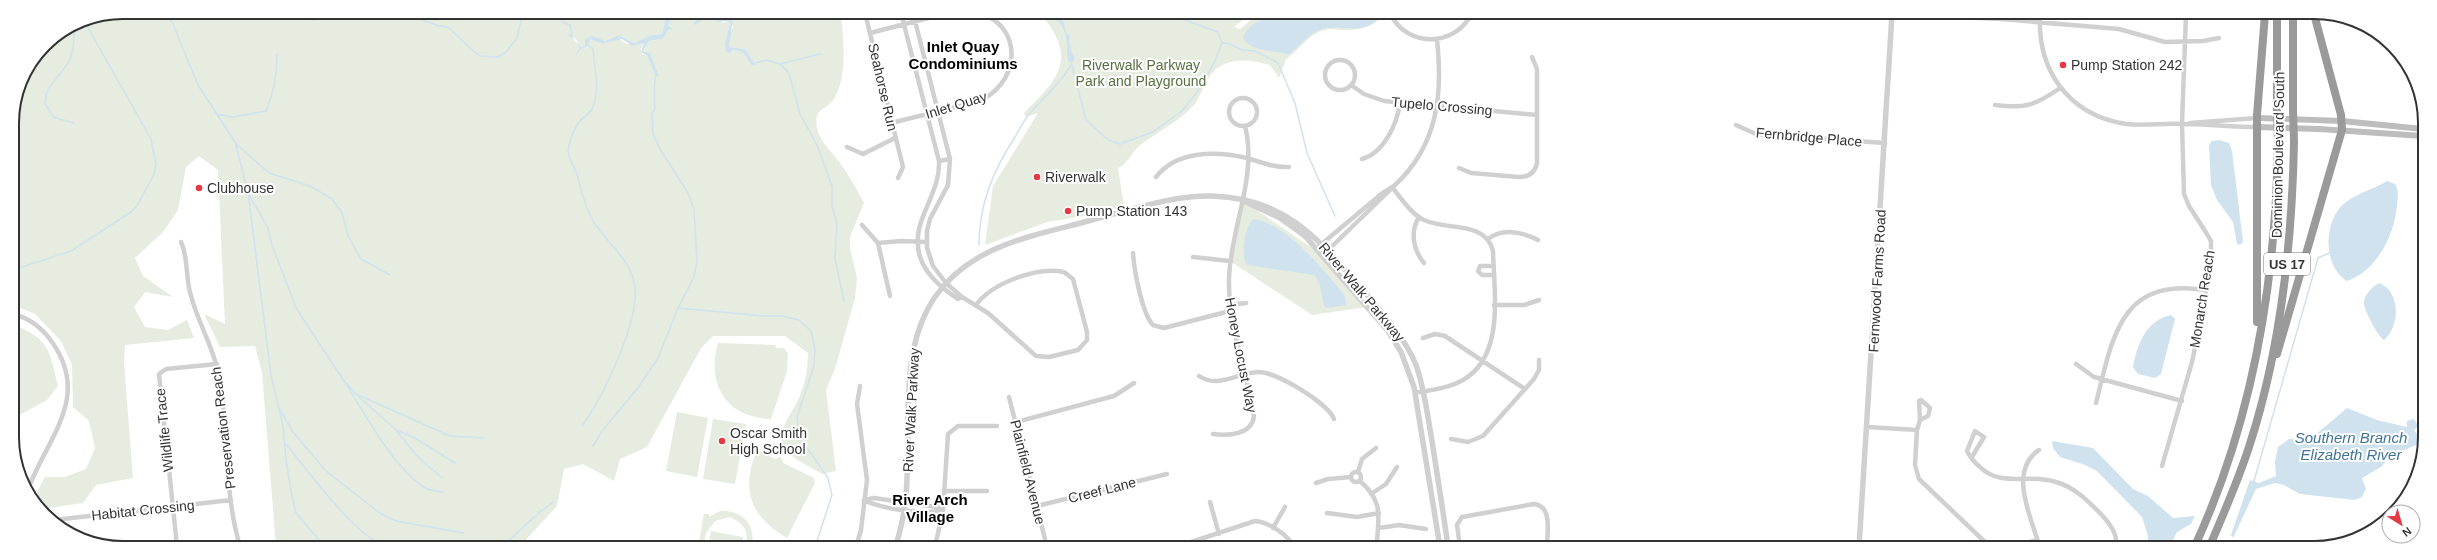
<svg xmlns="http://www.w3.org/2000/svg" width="2437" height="560" viewBox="0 0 2437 560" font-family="Arial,sans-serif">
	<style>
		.green { fill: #e6ecdf }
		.water { fill: #cfe2ee }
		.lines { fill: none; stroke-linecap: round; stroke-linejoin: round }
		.stream { stroke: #cfe2ee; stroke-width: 1.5 }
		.minor { stroke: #d0d0d0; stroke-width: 4.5 }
		.tertiary { stroke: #d0d0d0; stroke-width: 5.5 }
		.secondary { stroke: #bdbdbd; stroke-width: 6 }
		.motorway { stroke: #9a9a9a; stroke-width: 8 }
		.motorway-bridge { stroke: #9a9a9a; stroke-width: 8 }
		.poi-dot { fill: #e63946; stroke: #fff; stroke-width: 1.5 }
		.labels { text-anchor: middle; stroke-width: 4; stroke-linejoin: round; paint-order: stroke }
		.shield { fill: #fff; stroke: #707070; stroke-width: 1 }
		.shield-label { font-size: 13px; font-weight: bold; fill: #333 }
		.park-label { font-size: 14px; fill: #56703f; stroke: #fff }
		.poi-label { font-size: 14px; fill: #333; stroke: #fff; text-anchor: start }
		.street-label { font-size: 14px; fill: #333; stroke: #fff }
		.neighbourhood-label { font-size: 15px; font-weight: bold; fill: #000; stroke: #fff }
		.water-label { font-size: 15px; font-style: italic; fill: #3f7597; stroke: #fff }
		.rim { fill: none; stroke: #333; stroke-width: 2 }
	</style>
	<rect width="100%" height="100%" fill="#fff"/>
	<path class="green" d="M123,12L670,13L665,20L662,34L651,35L634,43L619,35L605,41L588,37L585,46L581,47L575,38L569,36C575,40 582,48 577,55L581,49L588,46L590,38L602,44L619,39L627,44L644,43L641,49L642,54L647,56L655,75L658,77L650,53L643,51L649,41L657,40L669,29H673L668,25L675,13H708L698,21L709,16L723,23L728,21L730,23L725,43L730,54L733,50C745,51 745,56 751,65H756L745,49L729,47V37L733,27L729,17L721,20L713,13H841C843,39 848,73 835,97C828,111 813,106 817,128C820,143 834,153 842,166C850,177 857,190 864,203L850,237V248L857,278L855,298L835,369L826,390L836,471L822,474C811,467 794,460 786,450C773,434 793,412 799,398C805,383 808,369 808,353L785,336H713L701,348L647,447L620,459L614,481L583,464L564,469L557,506L520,546H276L262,372L255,346L220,347L204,314L225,324L218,170L199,156L186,167L178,210L163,232L135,258L143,276L173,297L145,292L134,307L145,327L168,330L187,320L194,338L125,345L124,363L133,478L96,485L83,503L41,509L37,492L45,477H65L86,469L95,448L89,421L73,407L72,365L61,341L35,314L13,305L12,116L21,81L45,44L81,20Z
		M1040,13H1156L1158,15H1181L1177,13L1227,17L1232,13H1252L1234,27L1240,29L1257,15L1267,13L1386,15C1372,25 1362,31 1344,30C1338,30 1330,28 1325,30C1309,33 1299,51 1286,59L1279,78L1270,65C1246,58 1220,56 1206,82C1201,91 1199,101 1191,108C1176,123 1156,133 1139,146C1131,153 1127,165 1118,168L1124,206L1091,215L1047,222L985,245L993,186L1038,113L1026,117L1024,113C1060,77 1078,58 1040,13Z
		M1242,200L1315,250L1367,307L1312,315L1230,261Z
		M13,324C50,340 49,349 58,386L47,400L14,418Z
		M718,343L775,345L776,348H784L788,354L787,371L771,419C726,418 706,384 718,343Z
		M677,412L708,418L697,477L666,471Z
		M713,419L746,424L735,484L703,479Z
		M757,450L775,459L781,457L783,463L814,478L815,483L787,538C751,517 740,490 757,450Z
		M720,511C742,510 756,524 752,546H746C749,532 744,523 730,517L715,521L706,533L704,546H698L704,514H709V517Z
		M711,531L743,537L742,546H708Z"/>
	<path class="water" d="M670,13H675L668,25L674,30L669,29L662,39L649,41L643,51L650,53L659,77L655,75L647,56L641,52L644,43L632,46L622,39L602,44L590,39L588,46L581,49L574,58L579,49L576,41L569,36V33L581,47L585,46V39L592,36L605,41L619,35L634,43L651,35L662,34L665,20Z
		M708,13H713L721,20L729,17L733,19L729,47L745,49L756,65H751C745,56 745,51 733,50L730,54L726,51L725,43L730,23L728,21L718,22L709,16L694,25V22Z
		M1051,13H1054L1064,23L1066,32L1070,36L1069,49L1075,58L1073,62L1068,61C1066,50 1069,38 1062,26C1059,20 1052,21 1051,13Z
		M1156,13L1181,15V17L1175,18L1172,16L1161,17Z
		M1301,14H1380C1372,37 1339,24 1322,29C1310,32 1300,45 1290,54C1277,52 1250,51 1243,38C1250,16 1281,16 1301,14Z
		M2220,140L2229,143L2232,151L2243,242L2240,245L2237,244L2233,222L2217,200L2211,185L2209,145L2212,141Z
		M2387,181L2395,184C2399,190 2398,197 2397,205C2395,234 2377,271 2347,281C2322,266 2323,219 2346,202C2359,192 2375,189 2387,181Z
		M1253,219C1285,222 1326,272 1345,296L1346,305L1326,308C1319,297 1324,286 1314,275L1247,265C1240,256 1245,226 1253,219Z
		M2379,283C2401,291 2400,327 2384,340C2379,338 2363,309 2364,302C2364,295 2373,286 2379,283Z
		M2171,315L2175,319L2161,374L2155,378L2138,374L2133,367C2137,345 2146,320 2171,315Z
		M2347,408L2377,420L2407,427V421L2414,419L2418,426L2414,430L2417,434L2423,435V445L2418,444L2391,456L2381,467L2362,478L2366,489L2362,497L2355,500L2300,494L2284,485L2275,483L2256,489L2233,538L2231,535L2250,480L2259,483L2276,476L2275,461L2278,447L2289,439L2313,437Z
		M2052,441L2093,448L2133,489L2148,496L2173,518L2195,516L2191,524L2177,532L2169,548H2147L2148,536L2142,517L2097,471L2085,465L2060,457L2053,448Z"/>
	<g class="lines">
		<path class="stream" d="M160,12L172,22L198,85L235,142L248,192L271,375L283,426L286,461L292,496L296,513L324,546
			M559,12L562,22L570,25L572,36
			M1153,13L1159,15
			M312,20L359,14L395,18L414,17L439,26L448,27L473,51L480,56L498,57L506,52L517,38L523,12
			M1223,43L1230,44L1242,50L1255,51L1278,63L1295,103L1307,153L1335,216
			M1070,45L1071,53
			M1071,61L1086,120L1108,140L1120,144L1153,132L1182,111L1198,91L1215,61L1222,43L1218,32L1182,19L1165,16
			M756,63L767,60L780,64L820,54
			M780,64L789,73L800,114L817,145L832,186V207L837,224L835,259L844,301
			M217,114L232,117L266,111C274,93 277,75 277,54
			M74,123L53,117L45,103C46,84 61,76 69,61C75,49 74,36 75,24
			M235,143L269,173L310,186L332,199L342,213L348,236L361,259L390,275
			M13,165V192
			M248,193L268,228L272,245L296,308L344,381L356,394L450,436L483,438
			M979,245C979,204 993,171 1015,137C1019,129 1024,121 1029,114C1044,97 1060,84 1071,65
			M13,270L71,251L131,212L137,206L154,174L156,165L151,139L87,26L90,19
			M678,308L765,316H782L799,320L811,331L815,349L814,366L797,417L799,436L828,478L832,495L815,547
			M346,384C366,416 394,468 425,488C430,491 438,491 443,492
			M358,396L396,430L416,455L442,478
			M280,410L293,432L326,471L381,514L396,521L464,533
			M582,426C603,398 645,312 633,278C626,256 605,240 593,221C584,206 581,188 576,172C575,167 570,162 569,156C566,147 574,129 579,122C583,117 589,114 592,109C601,92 594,67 593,49L588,45
			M396,430L413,437L455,463
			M285,443C308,471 352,532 384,546
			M593,446L602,431L637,389L658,358L678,308L694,277L697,261L694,209L688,193L660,149L653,134L652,113L655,110C654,101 654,83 656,75
			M2254,481L2318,258L2329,253
			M502,546C520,532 534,515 553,502"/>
		<path class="minor" d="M865,13L903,167L898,178
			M901,13L939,161C940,180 931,196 924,214C907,253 926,278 958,299L962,297
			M913,13L950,159L948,185L930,219L927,231V248L933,266L946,283L962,297L988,313L1036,356L1049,357L1078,350L1087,340V332L1073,279L1064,272C1038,266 992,283 976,305
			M1390,13C1406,48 1455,48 1472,13
			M1892,14L2001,19L2119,29L2165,42L2203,41L2219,38
			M2040,14C2037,70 2068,115 2126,124C2144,126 2163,123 2181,124C2206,124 2232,127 2257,127
			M870,33L948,13
			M1325 75a15 15 0 1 1 30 0a15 15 0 1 1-30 0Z
			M1351,85L1364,94L1384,101L1537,115
			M1229 112a14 14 0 1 1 28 0a14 14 0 1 1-28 0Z
			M1995,105C2025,109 2036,105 2060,88
			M891,123L976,102C1019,87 1026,28 980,13
			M2190,123L2257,118
			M1736,125L1756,134L1885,143
			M847,147L863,154L895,138
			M1362,159C1384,153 1397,124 1400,103
			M939,161L950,159
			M1459,168L1471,173L1519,177C1528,177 1535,173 1537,163V69L1532,57
			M1156,177C1177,150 1216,151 1247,158C1261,162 1274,168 1289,167
			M1392,187C1401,198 1411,214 1424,220C1447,231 1485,220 1493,251C1494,293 1505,356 1463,380C1449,388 1431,390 1415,393
			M1419,217C1410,231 1413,250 1424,263
			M862,225L878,243L890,296
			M1488,239C1503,228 1522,232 1538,240
			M181,242C189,259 185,278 191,296C198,323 214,348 219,376C230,432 223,491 240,546
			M878,243L901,241L926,242
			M1317,248C1338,230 1359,213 1380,195C1385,191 1390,189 1395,185C1438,145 1443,94 1437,39
			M1133,253C1134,269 1142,314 1153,325L1164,328L1230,311
			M1323,255L1390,190
			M1193,257L1230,261
			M1494,266H1480L1478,271L1482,275H1494
			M1229,305L1246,303
			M1494,305H1524L1539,300
			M13,314C29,318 43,329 52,342C91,397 48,437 29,487
			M1423,338L1435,334L1445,336L1525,389
			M2076,364L2094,377L2182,401
			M1199,376C1218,389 1237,373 1258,372C1275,371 1328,403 1334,419
			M1009,397L1047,547
			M2096,403C2113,336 2120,277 2206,290
			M1920,420L1928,416L1930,408L1921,400L1919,401L1920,420L1917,430L1915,465L1919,479L1986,543L1996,547
			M1016,422L1114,396L1134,383
			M1868,427L1917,430
			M1213,434C1228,436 1252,435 1254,416C1247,370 1228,327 1229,279C1230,229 1258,177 1245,126
			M1451,439L1468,442L1483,436L1534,379L1539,370V360
			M2039,450C2007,471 2032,519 2040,548
			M1972,457L1984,437L1975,431L1967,451C1970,457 1975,463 1980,467C2001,488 2030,473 2056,482C2074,487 2087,500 2100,513C2110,524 2117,532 2117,548
			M2162,466L2192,362L2204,305L2211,254V241L2207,234L2189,206L2184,194L2182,124L2186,14
			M1351 477a5 5 0 1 1 10 0a5 5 0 1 1-10 0Z
			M1358,472L1362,459L1376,448
			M1360,481C1386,504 1377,519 1377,547
			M1316,483L1328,479L1351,477
			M945,491H987
			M1371,494L1386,484L1397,467
			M874,498L937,507L943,510C925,515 881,509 864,500Z
			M1210,502L1219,534
			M1037,506L1167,474
			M1327,513L1357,517L1379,513
			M54,520L231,500
			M1273,528L1285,507
			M1379,528L1399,525L1426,529
			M1342,544L1343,547
			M177,546L159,374L166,369L217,364
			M856,547L861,530L867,480L857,404L860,386
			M935,547L943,510L948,434L958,426H997
			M1176,547L1255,521C1269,522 1288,535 1294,547
			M1460,547L1457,525L1462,517L1534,504C1553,506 1547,533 1547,547
			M2264,547L2265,548
			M2006,548L2037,540"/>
		<path class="tertiary" d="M1244,201L1280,218L1305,236L1388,331L1401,352L1414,387L1440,547
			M895,547C924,468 887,367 935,297C972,244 1034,236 1092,220C1131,210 1172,195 1212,196C1286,198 1318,239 1363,290C1383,314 1404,336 1416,365C1424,387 1427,412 1431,435C1437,473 1443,510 1448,547
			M1859,547L1892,14"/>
		<path class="secondary" d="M2257,118L2342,121L2423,129
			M2257,127L2319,129L2423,136"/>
		<path class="motorway" d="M2277,14V109
			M2293,14V109
			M2257,322V115L2265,14
			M2277,354L2342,130L2341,115L2314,14
			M2194,548C2253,421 2276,280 2278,142
			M2209,548C2223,515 2238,481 2249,447C2281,349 2292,245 2294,142"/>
		<path class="motorway-bridge" d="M2277,109L2278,142
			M2293,109L2294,142"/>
	</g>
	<g class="poi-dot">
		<circle cx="2063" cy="65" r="4"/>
		<circle cx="1037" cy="177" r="4"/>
		<circle cx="199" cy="188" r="4"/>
		<circle cx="1068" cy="211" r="4"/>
		<circle cx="722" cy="441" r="4"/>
	</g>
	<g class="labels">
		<rect class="shield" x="2264" y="253" width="46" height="22" rx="3"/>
		<g class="shield-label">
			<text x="2287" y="269">US 17</text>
		</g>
		<g class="park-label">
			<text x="1141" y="70">Riverwalk Parkway<tspan x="1141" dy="16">Park and Playground</tspan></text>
		</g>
		<g class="poi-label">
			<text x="2071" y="70">Pump Station 242</text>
			<text x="1045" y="182">Riverwalk</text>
			<text x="207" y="193">Clubhouse</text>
			<text x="1076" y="216">Pump Station 143</text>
			<text x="730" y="438">Oscar Smith<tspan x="730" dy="16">High School</tspan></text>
		</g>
		<g class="street-label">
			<text transform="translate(883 87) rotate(77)" y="5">Seahorse Run</text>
			<text transform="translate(956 105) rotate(-17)" y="5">Inlet Quay</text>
			<text transform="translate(1442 106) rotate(5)" y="5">Tupelo Crossing</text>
			<text transform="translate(1809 137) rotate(5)" y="5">Fernbridge Place</text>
			<text transform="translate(2278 155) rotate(-89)" y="5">Dominion Boulevard South</text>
			<text transform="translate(1877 281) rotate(-87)" y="5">Fernwood Farms Road</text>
			<text transform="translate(1362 292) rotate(50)" y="5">River Walk Parkway</text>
			<text transform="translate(2202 299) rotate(-81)" y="5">Monarch Reach</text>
			<text transform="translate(1241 355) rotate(79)" y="5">Honey Locust Way</text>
			<text transform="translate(911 410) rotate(-87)" y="5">River Walk Parkway</text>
			<text transform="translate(223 428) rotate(-97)" y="5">Preservation Reach</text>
			<text transform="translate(164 430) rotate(-96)" y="5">Wildlife Trace</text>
			<text transform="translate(1028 472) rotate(76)" y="5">Plainfield Avenue</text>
			<text transform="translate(1102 490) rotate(-14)" y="5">Creef Lane</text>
			<text transform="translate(143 510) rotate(-6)" y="5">Habitat Crossing</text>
		</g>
		<g class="neighbourhood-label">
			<text x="963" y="52">Inlet Quay<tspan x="963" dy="17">Condominiums</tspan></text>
			<text x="930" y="505">River Arch<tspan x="930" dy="17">Village</tspan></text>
		</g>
		<g class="water-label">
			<text x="2351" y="443">Southern Branch<tspan x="2351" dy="17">Elizabeth River</tspan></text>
		</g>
	</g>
	<path d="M0 0H2437V560H0ZM123 19H2314A104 104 0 0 1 2418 123V437A104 104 0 0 1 2314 541H123A104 104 0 0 1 19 437V123A104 104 0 0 1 123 19Z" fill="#fff" fill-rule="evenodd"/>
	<path class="rim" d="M123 19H2314A104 104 0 0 1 2418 123V437A104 104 0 0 1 2314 541H123A104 104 0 0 1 19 437V123A104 104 0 0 1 123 19Z"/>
	<g transform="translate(2401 524) rotate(143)"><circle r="19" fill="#ffffff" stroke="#adadad"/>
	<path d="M0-3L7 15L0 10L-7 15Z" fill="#e63946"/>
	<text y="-6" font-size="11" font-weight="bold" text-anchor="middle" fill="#333333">N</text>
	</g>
</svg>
